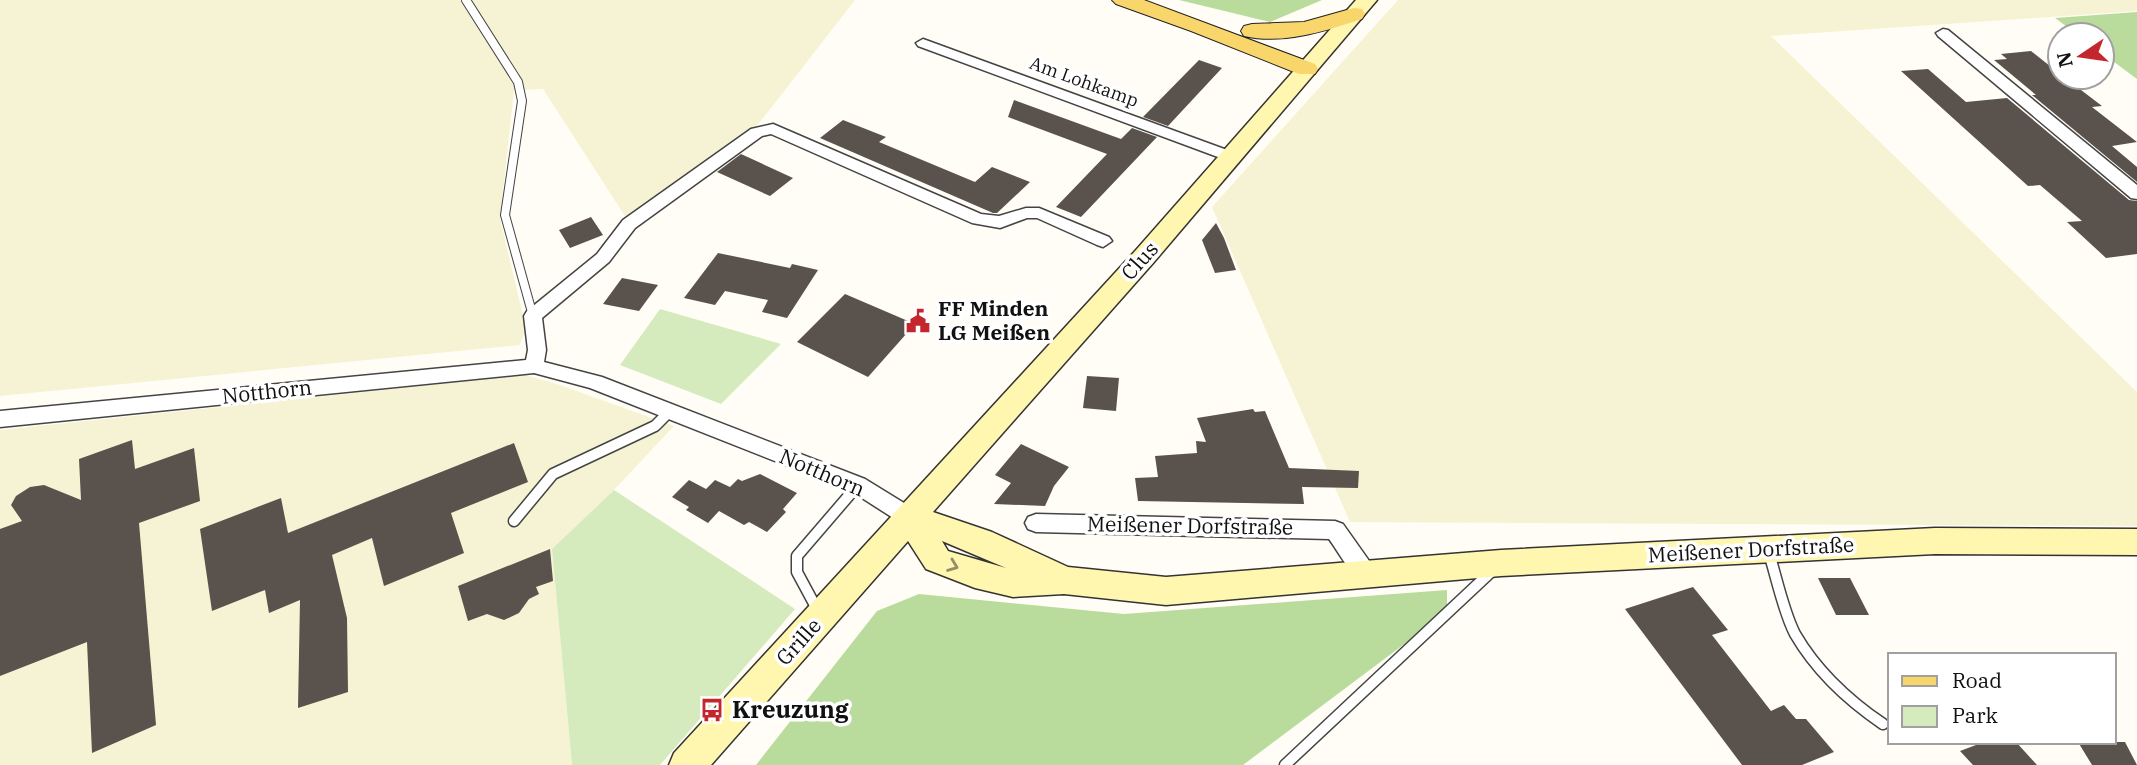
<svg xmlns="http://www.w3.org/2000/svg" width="2137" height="765" viewBox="0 0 2137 765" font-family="'IBM Plex Serif',serif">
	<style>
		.farmland { fill: #f6f3d4 }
		.green { fill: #d5ebbd }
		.forest { fill: #b9dc9c }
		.building { fill: #5a524d }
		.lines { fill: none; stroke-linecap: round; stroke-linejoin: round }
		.lane-far1-casing { stroke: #444; stroke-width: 10 }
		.lane-casing { stroke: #444; stroke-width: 13 }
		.street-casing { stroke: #444; stroke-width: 3 }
		.secondary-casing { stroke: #333; stroke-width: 3 }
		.primary-casing { stroke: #222; stroke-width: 2 }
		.lane-far1 { stroke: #fff; stroke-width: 8 }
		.lane { stroke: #fff; stroke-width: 10 }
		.street { fill: #fff; fill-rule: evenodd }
		.secondary { fill: #fff6b0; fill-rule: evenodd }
		.primary { fill: #f9d66b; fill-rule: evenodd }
		.oneway { stroke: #948f68 }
		.labels { text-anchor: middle; stroke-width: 7; stroke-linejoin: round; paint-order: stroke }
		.far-street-label { font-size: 18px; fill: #111; stroke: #fff }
		.street-label { font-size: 21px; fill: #111; stroke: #fff }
		.poi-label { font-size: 21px; font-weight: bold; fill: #111; stroke: #fff; text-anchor: start }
		.near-poi-label { font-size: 24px; font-weight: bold; fill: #111; stroke: #fff; text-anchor: start }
	</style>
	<rect width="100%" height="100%" fill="#fffdf5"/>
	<path class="farmland" d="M0,0H855L753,131L632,227L543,89L514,90L500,219L526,328L520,345L0,396Z
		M1398,0H2137V11L1771,36L2137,392V526L1350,522L1212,207Z
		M525,375L557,384L674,426L614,490L552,549L572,765H0V430Z"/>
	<path class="green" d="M660,309L781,344L721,404L620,365Z
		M614,490L795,609L660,765H572L552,549Z"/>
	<path class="forest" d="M1179,0H1322L1270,22Z
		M2137,12V79L2102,53V35H2078L2055,18Z
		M1447,590V612L1243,765H756L877,611L919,594L1124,614Z"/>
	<path class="building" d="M2031,51L2060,74V77H2064L2102,106L2092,107L2137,142L2112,146L2137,167V182L2032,95H2036L1994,60L2007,59L2001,54Z
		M1199,60L1222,68L1168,126L1143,117Z
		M1928,69L1966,102L2007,98L2129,200L2137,201V254L2106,258L2067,222L2082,221L2040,185L2028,186L1901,71Z
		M1014,100L1121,139L1132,128L1157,137L1081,217L1056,207L1107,154L1008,117Z
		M843,120L886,137L879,142L975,182L992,167L1030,182L997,213H993L820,138Z
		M741,154L793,178L770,196L717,172Z
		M591,217L603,235L570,248L559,230Z
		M1216,223L1224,238L1236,270L1215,273L1202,240Z
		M718,253L790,268L792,264L818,270L787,318L762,312L768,300L725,291L715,305L684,298Z
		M622,278L658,285L639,311L603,304Z
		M845,294L915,324L868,377L797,342Z
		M1087,376L1119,378L1116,411L1083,408Z
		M1253,409L1255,412L1265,411L1289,468L1359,471L1358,488L1302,487L1304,504L1138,501L1135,478L1158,477L1155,456L1197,453L1196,441L1206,442L1197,418Z
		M132,440L135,469L194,448L200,501L139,523L156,725L92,753L87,642L0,676V529L22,521L11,505L16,496L30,487L44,485L81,500L79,459Z
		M514,443L528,482L451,513L464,553L384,586L372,538L332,555L347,618L348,692L298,708L300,600L269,613L265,590L212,611L200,529L281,498L288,533Z
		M1021,444L1069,467L1054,486L1045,506L994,504L1011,483L995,475Z
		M760,474L797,493L783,509L786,512L767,532L749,522L744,525L719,511L708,523L686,510L689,507L672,497L689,480L706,489L715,480L730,487L738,479L742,481Z
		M550,549L553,581L536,587L539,594L529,599L519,613L504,620L487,614L468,621L458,586Z
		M1818,578H1850L1869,615H1836Z
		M1693,587L1728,630L1712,635L1771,711L1784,705L1796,719H1806L1834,752L1802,765H1742L1625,609Z
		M1984,742H2016L2037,765H1973L1960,751Z
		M2078,742H2125L2137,765H2092Z"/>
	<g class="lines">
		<g class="lane-far1-casing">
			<path id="lane-far1" d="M466,0L518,82L522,101L505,215L533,316"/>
		</g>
		<g class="lane-casing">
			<path id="lane" d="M514,521L553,474L655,426L669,412
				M1768,550C1776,575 1783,611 1795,634C1816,670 1849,701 1883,724
				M818,611L797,572V556L858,485
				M1285,765L1493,570"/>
		</g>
		<g class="street-casing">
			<path id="street" d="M1943,29L1948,30L2137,185V199L2131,198L1938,36L1936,33Z
				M923,39L1238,154L1240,157L1238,160H1226L918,46L916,43Z
				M773,124L981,214L999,216L1026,208H1039L1109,237L1112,241L1103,247L1097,245L1037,218H1027L1000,228L972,223L771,134L762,136L635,228L609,262L542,318L546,350L544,362L602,377L865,479L917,511L920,517L917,523L909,526L901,523L851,491L590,388L534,373L0,427V411L526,360L528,350L524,316L527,311L597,254L623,220L751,129Z
				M1036,514L1335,521L1343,524L1377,572L1374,579C1354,586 1340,553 1329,539L1036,532L1028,529L1025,523L1028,517Z"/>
		</g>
		<g class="secondary-casing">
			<path id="secondary" d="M1356,0H1377L1154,262L933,512L992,532L1068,567L1166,577L1501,550L1935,528L2137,529V555L1935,554L1501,576L1166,605L1064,594L1013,597L975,588L926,569L908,541L711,765H669L674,753L1136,250ZM942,541L1006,568L948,551Z"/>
		</g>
		<g class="primary-casing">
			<path id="primary" d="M1112,0H1144L1315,64L1318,69L1315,74H1299L1191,31L1116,4Z
				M1354,8L1362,9L1365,14L1362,19C1325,31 1283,45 1244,36L1241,31L1244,26L1252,24L1304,22Z"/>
		</g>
		<use href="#lane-far1" class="lane-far1"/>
		<use href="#lane" class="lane"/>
		<use href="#street" class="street"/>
		<use href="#secondary" class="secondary"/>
		<use href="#primary" class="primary"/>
	</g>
	<defs><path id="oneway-chevron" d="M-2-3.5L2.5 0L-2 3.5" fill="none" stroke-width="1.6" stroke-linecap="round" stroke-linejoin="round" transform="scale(1.75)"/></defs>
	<use class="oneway" href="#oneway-chevron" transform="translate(953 566) rotate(21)"/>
	<defs>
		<g id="civic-bare" transform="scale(1.89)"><path d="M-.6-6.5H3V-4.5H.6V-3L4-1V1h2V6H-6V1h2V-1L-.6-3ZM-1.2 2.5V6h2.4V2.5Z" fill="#c4262e" stroke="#fff" stroke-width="2.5" paint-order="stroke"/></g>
		<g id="bus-bare" transform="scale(1.89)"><path d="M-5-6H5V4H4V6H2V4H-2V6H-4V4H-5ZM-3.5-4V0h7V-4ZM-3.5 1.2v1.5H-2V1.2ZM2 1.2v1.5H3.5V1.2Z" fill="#c4262e" stroke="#fff" stroke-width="2.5" paint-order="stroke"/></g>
	</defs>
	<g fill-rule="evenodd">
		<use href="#civic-bare" x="918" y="321"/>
		<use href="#bus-bare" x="712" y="710"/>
	</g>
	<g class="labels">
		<g class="far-street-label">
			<text transform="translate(1084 82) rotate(20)" y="6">Am Lohkamp</text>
		</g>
		<g class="street-label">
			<text transform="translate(1140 261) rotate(-48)" y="7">Clus</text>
			<text transform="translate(267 392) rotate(-6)" y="7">Notthorn</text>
			<text transform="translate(822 473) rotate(23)" y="7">Notthorn</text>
			<text transform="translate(1190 526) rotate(1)" y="7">Meißener Dorfstraße</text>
			<text transform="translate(1751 550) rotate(-3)" y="7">Meißener Dorfstraße</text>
			<text transform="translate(799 642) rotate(-48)" y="7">Grille</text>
		</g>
		<g class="poi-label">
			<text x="938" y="316">FF Minden<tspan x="938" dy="24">LG Meißen</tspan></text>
		</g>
		<g class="near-poi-label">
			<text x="732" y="718">Kreuzung</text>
		</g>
	</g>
	<rect x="1888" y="653" width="228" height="91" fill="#ffffff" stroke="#a0a0a0" stroke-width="2"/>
	<rect x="1902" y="676" width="35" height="10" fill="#f9d66b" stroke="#a0a0a0" stroke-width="2"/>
	<text x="1952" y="688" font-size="21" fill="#111111">Road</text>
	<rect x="1902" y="706" width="35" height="21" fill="#d5ebbd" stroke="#a0a0a0" stroke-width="2"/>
	<text x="1952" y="723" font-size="21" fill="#111111">Park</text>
	<g transform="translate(2081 56) rotate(257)"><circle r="33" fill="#ffffff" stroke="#a0a0a0" stroke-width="2"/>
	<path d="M0-5L12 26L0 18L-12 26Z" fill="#c4262e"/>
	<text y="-10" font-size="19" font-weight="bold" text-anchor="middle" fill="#111111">N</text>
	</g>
</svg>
